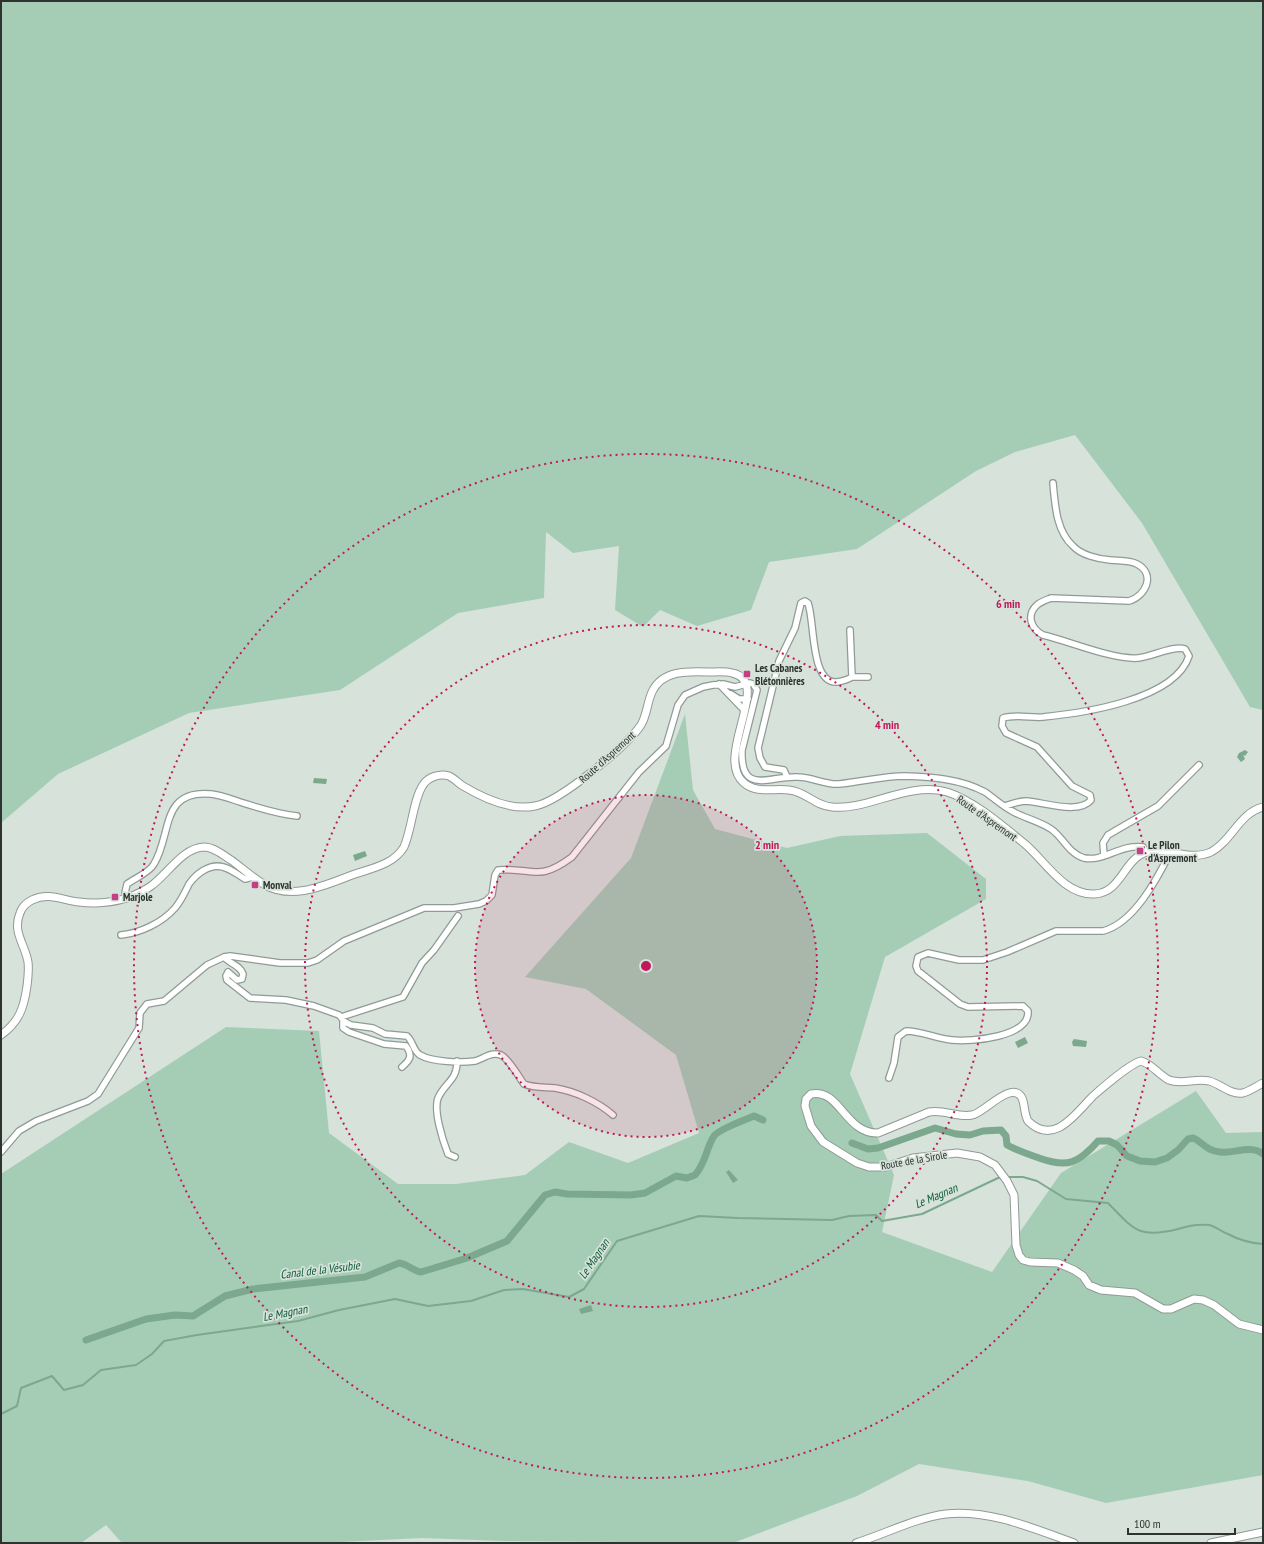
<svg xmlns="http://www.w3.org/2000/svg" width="1264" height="1544" viewBox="0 0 1264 1544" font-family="'PT Sans Narrow',sans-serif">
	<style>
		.green { fill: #a5cdb5 }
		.water { fill: #7ca88e }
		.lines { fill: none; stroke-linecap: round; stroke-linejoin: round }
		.stream { stroke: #7ca88e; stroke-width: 2 }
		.canal { stroke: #7ca88e; stroke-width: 7 }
		.minor-casing { stroke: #8f9b94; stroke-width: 8 }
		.tertiary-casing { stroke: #8f9b94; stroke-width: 9 }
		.minor { stroke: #fff; stroke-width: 5.5 }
		.tertiary { stroke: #fff; stroke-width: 7 }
		.ring { fill: none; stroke: #c2185b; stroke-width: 2; stroke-dasharray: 2 4 }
		.poi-dot { fill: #c34086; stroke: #d6e2da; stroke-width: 1.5 }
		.labels { text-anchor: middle; stroke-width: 3.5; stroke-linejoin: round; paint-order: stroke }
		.poi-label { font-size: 11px; font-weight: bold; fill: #2e3330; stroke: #d6e2da; text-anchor: start }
		.street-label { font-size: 11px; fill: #2e3330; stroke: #d6e2da }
		.water-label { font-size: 12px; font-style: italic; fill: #0e5c39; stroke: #d6e2da }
		.centre { fill: #c2185b; stroke: #d6e2da; stroke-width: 2 }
		.ring-label { font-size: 12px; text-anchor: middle; font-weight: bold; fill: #c2185b; stroke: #d6e2da; stroke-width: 3.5; stroke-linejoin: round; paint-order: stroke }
	</style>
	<rect width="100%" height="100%" fill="#d6e2da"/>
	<path class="green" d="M1,1H1263V710L1250,707L1142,523L1075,435L1015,452L976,471L857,549L769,562L751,610L697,626L660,610L643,627L615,610L619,546L573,553L546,532L544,598L458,613L340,690L189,713L58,774L1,823Z
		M685,714L693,790L715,829L787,848L840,836L927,833L986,879V899L885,957L850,1074L894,1175L882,1232L992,1272L1061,1173L1196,1091L1226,1133L1263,1132V1475L1106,1503L1028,1481L919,1464L857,1496L733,1543L504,1541L422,1538L320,1543H122L106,1525L81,1543H1V1174L226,1027L319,1031L329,1133L398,1184H456L525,1175L569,1142L628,1163L699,1133L676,1055L586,989L525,977L631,858Z"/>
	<path class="water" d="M1245,750L1248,752L1245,756L1243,755L1245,759L1241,762L1237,757L1239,753Z
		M314,778L327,779L326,784L313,783Z
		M365,851L367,856L355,861L353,855Z
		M1025,1037L1028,1043L1018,1048L1015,1042Z
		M1074,1039L1087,1041L1086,1047L1073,1046L1072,1042Z
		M729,1170L738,1180L733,1183L726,1172Z
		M591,1305L593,1311L581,1314L579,1309Z"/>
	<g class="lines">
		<path class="stream" d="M1007,1177H1023L1037,1181L1066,1199L1108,1203C1134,1230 1139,1239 1178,1229C1187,1226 1199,1224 1209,1225C1215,1226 1222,1232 1228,1234C1239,1240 1250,1243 1263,1244
			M1,1414L17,1406L21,1388L52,1376L64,1390L83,1385L101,1370L136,1365L152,1354L164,1341L197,1335L298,1321L339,1310L395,1299L428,1306L471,1301L504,1290L523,1289L569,1297L584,1289L617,1241L699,1216L738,1218L832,1220L849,1216L876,1215L882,1221L922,1214L998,1178L1003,1177"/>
		<path class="canal" d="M852,1143L868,1149L878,1148L935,1128L956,1134L970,1135L983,1131L1001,1130L1006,1136L1007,1145C1018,1151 1028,1154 1039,1158C1067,1168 1078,1164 1098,1141H1109L1117,1145L1127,1156L1140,1161L1155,1162L1167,1158L1178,1150L1188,1139L1193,1138C1203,1142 1206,1151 1220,1152C1235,1154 1250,1144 1263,1154
			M86,1340L146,1319L175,1315L193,1316L225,1296L253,1289L365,1277L399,1263C408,1264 413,1271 421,1272L467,1258L507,1241L545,1195L555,1192L567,1194L631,1195L645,1193L676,1176L687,1178L695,1175C706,1163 706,1148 714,1136C719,1129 745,1120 754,1116L763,1120"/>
		<g class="minor-casing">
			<path id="minor" d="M852,677H868
				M719,684L745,711
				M731,694L739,699H748
				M787,777L784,770L765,767L760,758L758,748L779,661L795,628L801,603L805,601L808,603C815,621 810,684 837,682C843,681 847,680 852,677L850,630
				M1005,806C1011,804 1019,801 1026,801C1043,802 1079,815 1091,800L1090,795L1072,786L1037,747L1006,733L1002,726L1003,718C1016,714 1030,718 1043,717C1083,713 1175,700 1189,656L1185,649C1174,645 1151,657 1138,658C1113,660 1069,641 1043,635C1031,629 1026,615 1037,605C1040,602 1046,600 1051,598L1129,601C1146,596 1156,574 1137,564C1129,560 1119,561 1110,560C1098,559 1081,555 1073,546C1056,531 1055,504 1053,483
				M1104,856L1103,843L1108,835L1158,806L1199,765
				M127,898L125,893L127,884C135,878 149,873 154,864C172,835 160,789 211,794C221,795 231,799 240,802C259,808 277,814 297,816
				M121,935C140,933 162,923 175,908C181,901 185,892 189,884C196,874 210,863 223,867C231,869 238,875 245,879L253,877
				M224,957C230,964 240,965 243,974L242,979L237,980L228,972L226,976L227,980L250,998L286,1000L314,1006L339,1015L345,1022L351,1025L373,1028L385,1034L407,1036C413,1041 413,1051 420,1055C432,1062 461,1063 475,1061C483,1059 492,1051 501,1055C510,1060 518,1076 524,1084C534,1088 544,1087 555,1088C575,1091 598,1102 613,1115
				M341,1017L403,997L422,963L434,950L458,916
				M343,1019V1028L349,1032L384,1044L406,1046C413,1056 410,1060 402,1067
				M889,1078L894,1063L898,1037L906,1031C922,1031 937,1039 952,1040C972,1042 1030,1037 1028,1011L1023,1006L968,1007L960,1004L918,971L916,966L918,957L928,953L959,960H983L1007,952L1056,931H1103C1134,923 1157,879 1170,853
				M1,1152L19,1131L36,1121L88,1101L98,1094L139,1028L140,1013L147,1004L164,1001L207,965L224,957L230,956L280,963H308L317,960L344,941L424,908H454L479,904L486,901L492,895L495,875L498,870C533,867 537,883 572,857L639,772L666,746L678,705L685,695L703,687L713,685L723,684L735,687L750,683L753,684L757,690L742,750C740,797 771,775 798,777C812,777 825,785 839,784C861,782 883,776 905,776C932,777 961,779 985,792C994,798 1002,806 1012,811C1024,818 1039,821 1051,829C1063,837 1069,854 1084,858C1104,862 1120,844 1143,847L1146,852
				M455,1157L448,1154C443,1141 432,1108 439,1096C447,1081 457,1080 457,1061"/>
		</g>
		<g class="tertiary-casing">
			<path id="tertiary" d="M1,1035C19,1022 24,1008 27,986C28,978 29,970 28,962C25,944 12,932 20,913C22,907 26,903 32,900C48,892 62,900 79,902C95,904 111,903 127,898C135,895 144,891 151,886C168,874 182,848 204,847C214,847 223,855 231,860C242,868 253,878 265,885C294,901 327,884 355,874C373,868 394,864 404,847C412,829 413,800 423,785C428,777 440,773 449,776C454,778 458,783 463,786C483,798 511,811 535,806C559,802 627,746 641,725C647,715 647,703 652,692C662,670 688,671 709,672C716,672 725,671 732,673C774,681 713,757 744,783C757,794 773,788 789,790C807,792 815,806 832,807C867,811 908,781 947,792C973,800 1004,827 1025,844C1045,861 1064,895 1094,894C1122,893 1123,859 1147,852C1167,846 1189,862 1211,852C1232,841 1239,813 1263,807
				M1263,1083C1257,1086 1250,1091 1243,1093C1230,1095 1221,1084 1209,1081C1195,1078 1182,1085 1169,1080C1159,1075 1152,1064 1141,1061C1130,1064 1102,1088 1093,1096C1076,1113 1054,1147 1028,1121C1024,1114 1025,1105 1022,1098C1012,1079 983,1114 972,1115C957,1118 944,1109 929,1112L878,1133C845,1134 840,1088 811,1094L806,1099L805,1106L811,1126L823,1142L857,1163L869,1167H885L913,1158L957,1153L980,1157L995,1165L1007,1181L1014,1195L1016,1245L1019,1255L1023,1260L1030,1262L1058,1263L1074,1270L1083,1276L1089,1285L1101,1290L1135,1293L1163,1309H1171L1194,1299L1203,1300L1214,1305L1239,1324L1263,1330
				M856,1543C885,1534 915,1518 946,1514C989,1509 1035,1529 1074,1543
				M1211,1543L1263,1532"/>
		</g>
		<use href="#minor" class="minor"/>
		<use href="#tertiary" class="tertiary"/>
	</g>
	<circle cx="646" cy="966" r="171" fill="#c2185b" fill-opacity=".12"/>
	<g class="ring">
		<circle cx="646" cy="966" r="171"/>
		<circle cx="646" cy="966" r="341"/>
		<circle cx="646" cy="966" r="512"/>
	</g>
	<g class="poi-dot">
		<rect x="743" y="670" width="8" height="8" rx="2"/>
		<rect x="1136" y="847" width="8" height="8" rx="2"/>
		<rect x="251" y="881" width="8" height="8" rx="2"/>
		<rect x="111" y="893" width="8" height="8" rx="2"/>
	</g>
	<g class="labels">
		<g class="poi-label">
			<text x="755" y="672">Les Cabanes<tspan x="755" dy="13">Blétonnières</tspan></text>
			<text x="1148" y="849">Le Pilon<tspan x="1148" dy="13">d'Aspremont</tspan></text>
			<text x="263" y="889">Monval</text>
			<text x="123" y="901">Marjole</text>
		</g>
		<g class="street-label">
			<text transform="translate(607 757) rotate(-42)" y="4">Route d'Aspremont</text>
			<text transform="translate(987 818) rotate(35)" y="4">Route d'Aspremont</text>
			<text transform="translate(914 1160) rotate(-10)" y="4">Route de la Sirole</text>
		</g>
		<g class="water-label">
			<text transform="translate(936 1196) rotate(-23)" y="4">Le Magnan</text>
			<text transform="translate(594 1259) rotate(-56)" y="4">Le Magnan</text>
			<text transform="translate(320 1270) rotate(-7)" y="4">Canal de la Vésubie</text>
			<text transform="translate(285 1313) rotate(-11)" y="4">Le Magnan</text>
		</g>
	</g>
	<circle cx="646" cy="966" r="6" class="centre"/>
	<g class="ring-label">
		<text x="1008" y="608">6 min</text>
		<text x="887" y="729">4 min</text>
		<text x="767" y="849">2 min</text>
	</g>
	<rect width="1264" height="1544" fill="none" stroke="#2e3330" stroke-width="4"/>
	<path d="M1128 1528v6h107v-6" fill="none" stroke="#2e3330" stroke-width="2"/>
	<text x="1134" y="1528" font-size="12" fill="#2e3330" stroke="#d6e2da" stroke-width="3" paint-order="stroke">100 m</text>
</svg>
